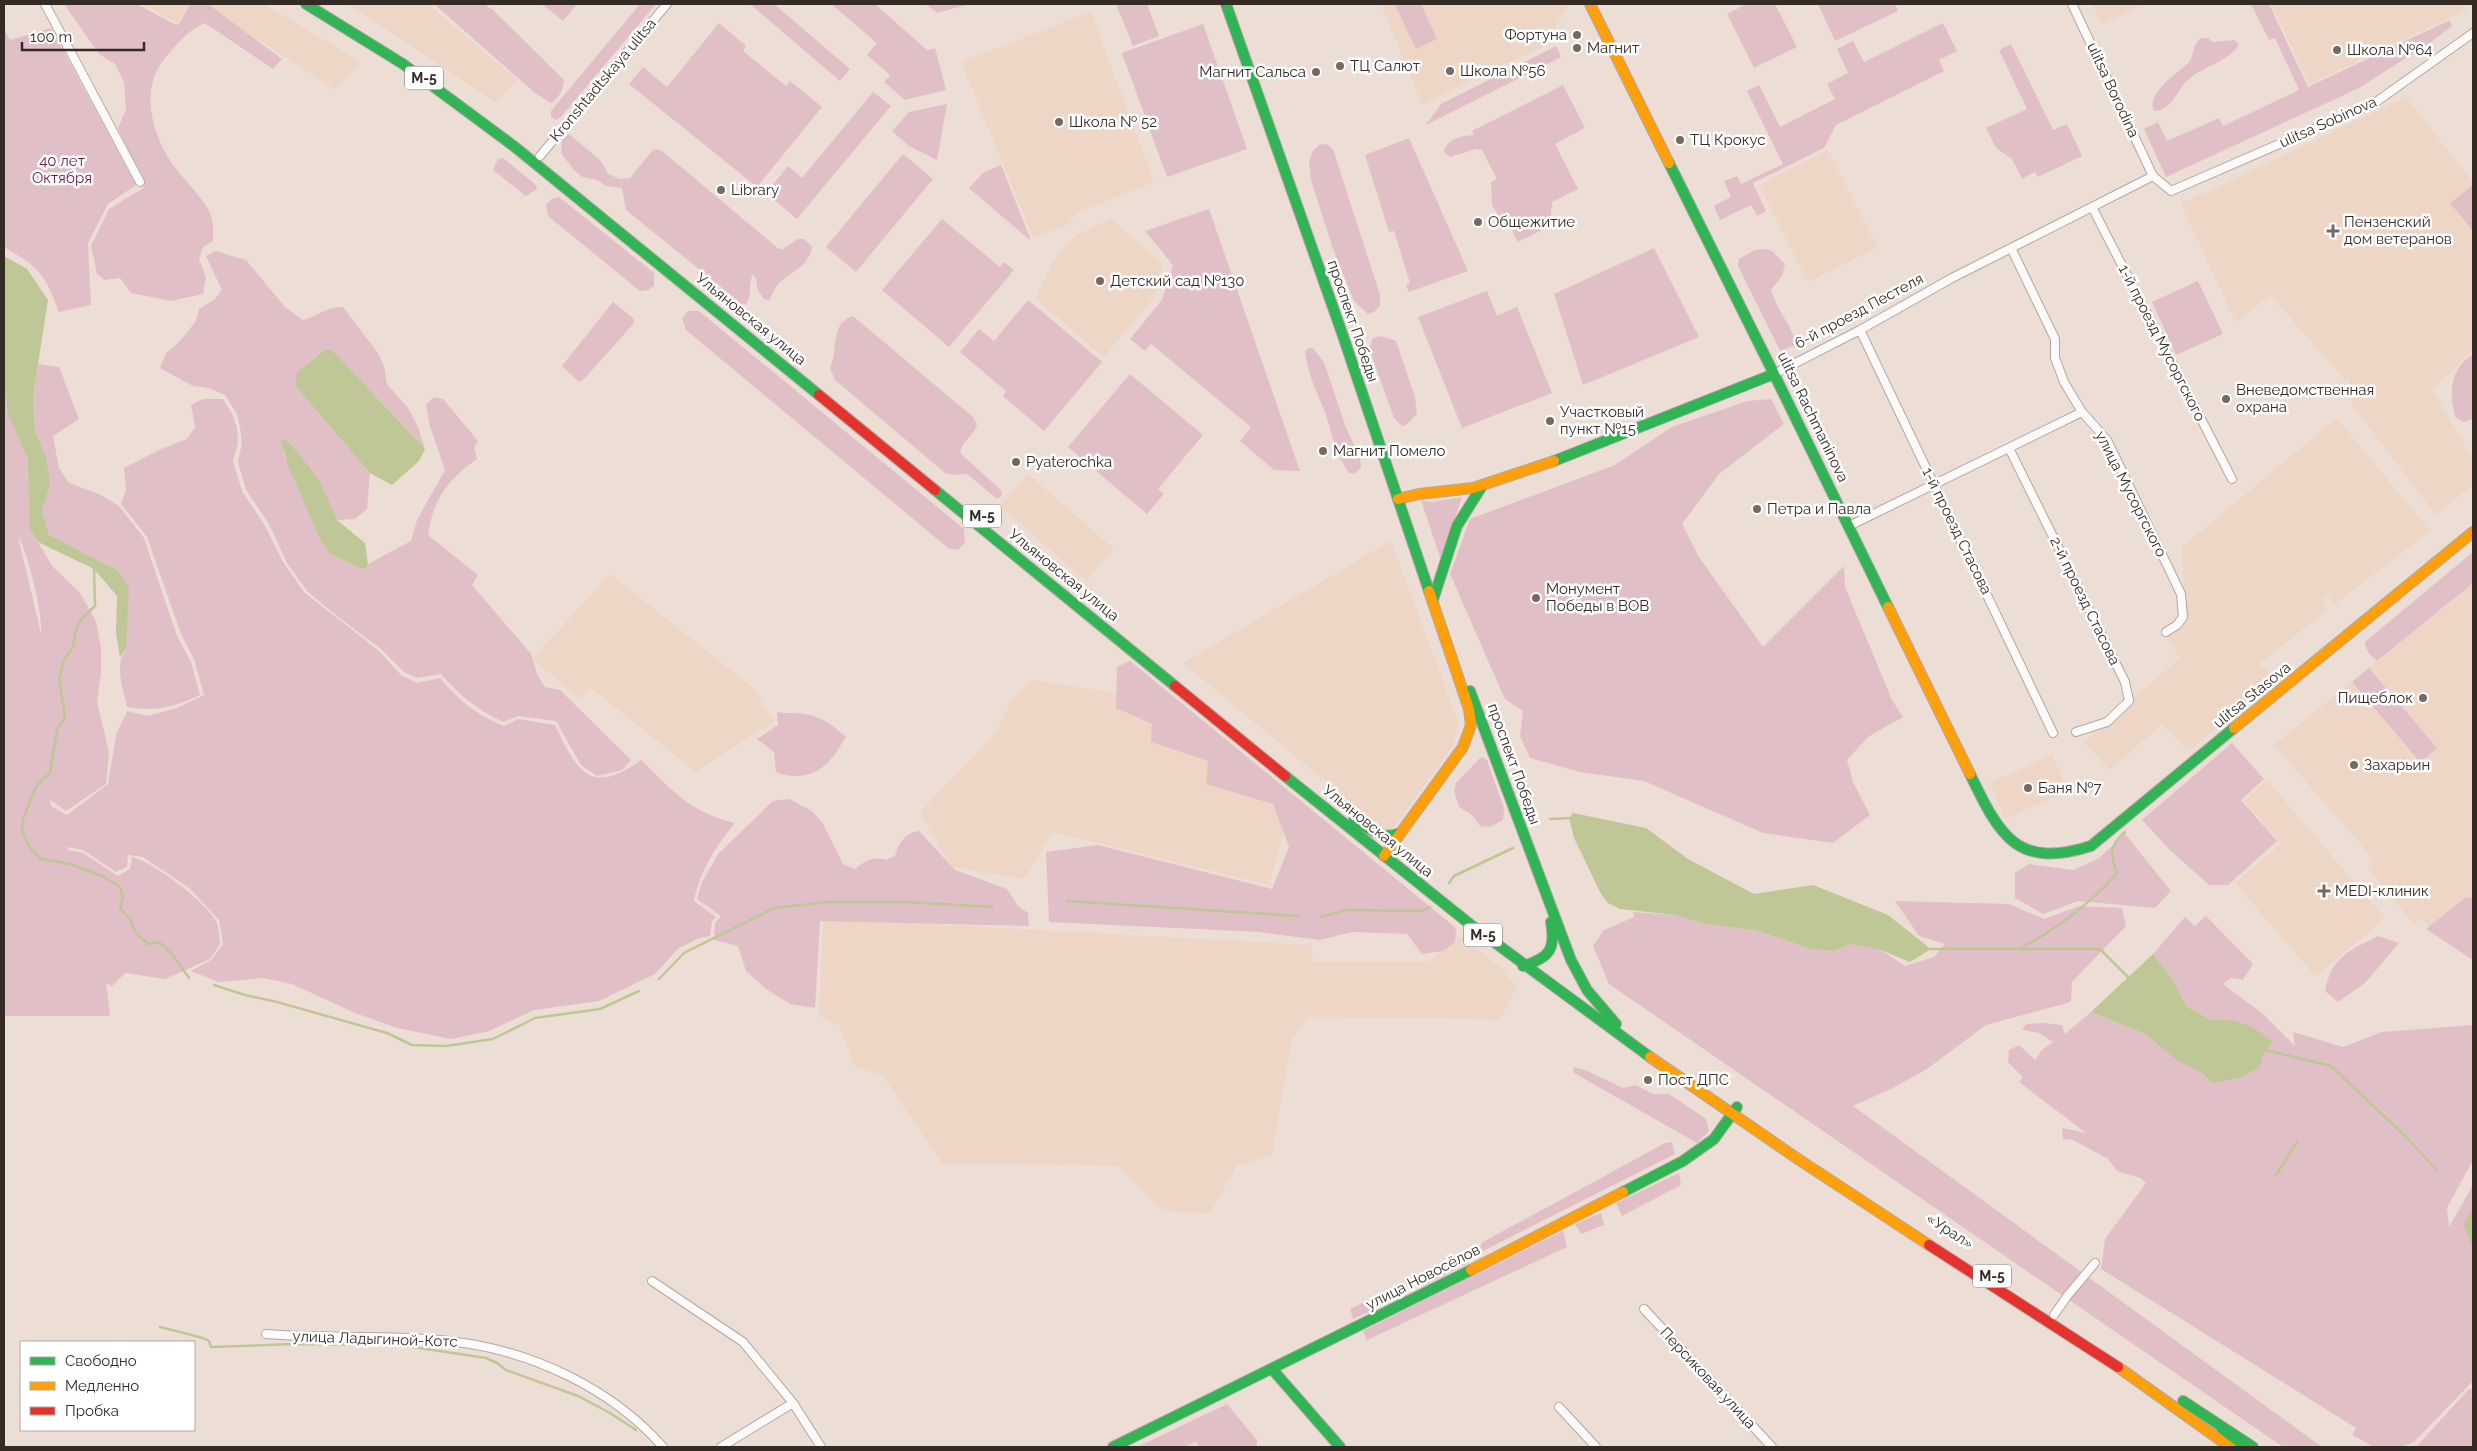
<svg xmlns="http://www.w3.org/2000/svg" width="2477" height="1451" viewBox="0 0 2477 1451" font-family="Raleway,sans-serif">
	<style>
		.built { fill: #eed6c6 }
		.green { fill: #e1bfc7; fill-rule: evenodd }
		.water { fill: #bec795 }
		.lines { fill: none; stroke-linecap: round; stroke-linejoin: round }
		.stream { stroke: #bec795; stroke-width: 2.5 }
		.street-casing { stroke: #b2a8a1; stroke-width: 10 }
		.fast-casing { stroke: #b2a8a1; stroke-width: 12 }
		.slow-casing { stroke: #b2a8a1; stroke-width: 12 }
		.jam-casing { stroke: #b2a8a1; stroke-width: 12 }
		.street { stroke: #fcfaf9; stroke-width: 8 }
		.fast { stroke: #30b455; stroke-width: 10 }
		.slow { stroke: #ff9f0a; stroke-width: 10 }
		.jam { stroke: #e5322d; stroke-width: 10 }
		.poi-dot { fill: #756a63; stroke: #fff; stroke-width: 2 }
		.labels { text-anchor: middle; stroke-width: 5; stroke-linejoin: round; paint-order: stroke }
		.shield { fill: #fff; stroke: #726b66; stroke-width: 1 }
		.shield-label { font-size: 14px; font-weight: bold; fill: #352b25 }
		.poi-label { font-size: 15px; fill: #352b25; stroke: #fff; text-anchor: start }
		.street-label { font-size: 15px; fill: #352b25; stroke: #fff }
		.park-label { font-size: 15px; fill: #691846; stroke: #fff }
	</style>
	<rect width="100%" height="100%" fill="#ecded5"/>
	<path class="built" d="M142,4H189L178,23Z
		M203,4H264L361,62L336,90Z
		M349,4H428L517,80L496,103Z
		M1381,4H1567L1568,6L1543,46L1422,105Z
		M2092,4H2146L2102,24Z
		M2271,4H2464L2467,10L2309,84Z
		M1091,12L1154,182L1077,213L1068,225L1033,237L961,62Z
		M2406,97L2473,182V349L2432,390L2473,459V485L2436,515L2352,405L2349,378L2346,381L2270,295L2236,323L2181,204Z
		M1828,150L1877,247L1808,282L1759,185Z
		M1111,219L1163,265L1152,300L1104,357L1035,298L1053,261L1076,235Z
		M2337,418L2430,531L2334,605L2328,594L2321,599L2326,611L2259,664L2276,677L2189,751L2162,724L2110,770L2083,742L2180,658L2166,636L2187,621L2181,548Z
		M1028,474L1114,549L1086,581L1000,506Z
		M1391,541L1458,722L1453,746L1389,834L1183,663Z
		M610,574L752,687L774,721L696,772L590,687L581,699L532,659Z
		M2473,583V956L2434,930L2421,918L2414,924L2367,868L2375,861L2274,745Z
		M1032,680L1111,692L1290,811L1269,885L1053,832L1024,879L951,867L920,812L999,730V725L1012,699Z
		M2052,755L2068,791L2005,819L1990,783Z
		M2267,780L2385,918L2316,977L2235,883L2281,844L2244,801Z
		M823,918L1312,945L1313,962H1429L1457,937L1464,938L1499,966L1517,987L1500,1019L1307,1017L1292,1039L1272,1155L1237,1166L1209,1214L1163,1210L1118,1166L942,1163L884,1077L854,1065L839,1026L819,1016Z"/>
	<path class="green" d="M64,4H137L176,25L179,24L190,4H208L282,59L273,69L205,23C188,30 176,45 165,58C140,89 151,131 171,162C182,179 199,192 209,211C214,219 213,231 213,241L203,247L199,259L206,277L203,294L171,301L131,293L120,278L104,280L97,274L91,246L109,209L145,187L118,128L126,110L124,82L115,64L99,54Z
		M434,4H484L493,10L564,80C564,88 558,100 551,103L535,93Z
		M542,4H577L563,21Z
		M640,4H656L560,118L556,120L551,117V111Z
		M750,4H774L850,69L840,81Z
		M831,4H875L927,50L935,48L946,90L905,100L884,82L890,75L867,55L877,43Z
		M926,4H970L937,13Z
		M1116,4H1147L1159,36L1133,46Z
		M1399,4H1421L1437,39L1416,49L1395,5Z
		M1747,4H1775L1797,47L1754,68L1727,14Z
		M1818,4H1895L1898,11L1835,41Z
		M2251,4H2269L2308,87L2450,20L2452,26L2431,42L2359,88L2166,177L2144,129L2158,122L2167,141L2219,118L2223,126L2299,90L2275,38L2269,40Z
		M719,23L746,46L743,51L786,86L790,81L822,107L757,187L629,84L643,67L667,87Z
		M1943,23L1957,51L1939,60L1944,71L1836,125L1824,148L1753,183L1766,211L1757,216L1751,205L1720,220L1714,206L1731,197L1724,181L1737,176L1741,184L1783,164L1747,91L1759,85L1780,127L1835,99L1827,84L1848,73L1837,49L1853,41L1864,62Z
		M1203,24L1247,149L1167,177L1122,53Z
		M51,28L136,185L108,204L88,243L91,305L59,312C44,273 40,268 4,247V29L10,40Z
		M2201,38H2208L2213,42L2235,40L2239,45C2227,62 2205,66 2190,78C2177,88 2173,111 2154,111C2145,94 2179,72 2189,62C2195,54 2192,44 2201,38Z
		M2011,44L2053,130L2067,124L2082,156L2038,177L2035,172L2022,179L2012,159L1996,148L1986,128L2027,109L1999,50Z
		M1556,46L1561,57L1426,125L1441,104Z
		M1563,85L1585,128L1555,144L1578,189L1552,202L1550,226L1518,242L1505,217L1500,219L1492,205L1491,182L1497,179L1482,150L1476,149L1450,157L1444,152C1447,138 1462,136 1474,135L1472,131Z
		M873,92L891,106L797,219L766,193L788,166L802,178Z
		M947,104L937,160L909,146L892,131L909,112Z
		M569,134L601,161L608,174L620,179L630,178L652,151L656,149L662,151L779,249H783L798,239H804L812,247C810,265 792,272 780,282C774,287 774,294 769,300H765L758,291L756,278L753,275C747,285 753,295 746,304H742L626,210L622,188L606,186L597,180L582,177L573,169L561,153L562,139Z
		M1409,138L1468,271L1409,292L1406,285L1410,283L1394,231L1389,232L1365,155Z
		M1327,144L1333,149L1380,295V306L1374,312L1368,314L1354,301L1333,249L1311,180L1309,162L1313,151L1319,145Z
		M903,154L933,179L856,272L826,247Z
		M503,158L536,185L537,189L526,196L493,170L498,159Z
		M1001,165L1031,241L969,188L983,173Z
		M2472,186L2473,187V231L2450,203Z
		M559,197L654,273V286L648,290L640,291L548,216L546,205L552,199Z
		M1209,209L1300,471L1274,470L1240,441L1251,427L1151,344L1145,351L1130,339L1162,300L1173,265L1145,231Z
		M942,219L1000,267L1004,262L1014,270L949,347L882,290Z
		M1654,248L1699,337L1583,385L1554,294Z
		M1766,249L1772,251L1785,264L1782,276L1771,290C1775,307 1795,331 1796,345L1780,351L1738,266L1739,259L1755,250Z
		M216,251L246,260L285,307L303,320C318,316 328,306 343,307L378,353L384,366L387,384L408,408L418,427L425,449L332,350H323L297,372V386L370,473L367,509L355,519L337,520L307,464L288,441L283,452L302,498L330,554L364,570L368,564L411,541L417,520L445,470L429,423L426,405L434,397L443,399L478,441L474,448L477,459C448,479 433,499 428,535L478,575L472,585L531,654L537,674L545,687L560,690L631,760L622,770L597,776L581,765L556,721L518,716L503,722C478,710 459,695 441,674L417,678L404,672L381,649L338,617L308,592L287,563L269,524L246,490L238,462L242,443L240,427L237,414L225,395L209,388L193,386L160,368L166,353L180,341L196,321L199,309L214,300L222,290L206,256Z
		M2198,281L2223,334L2176,355L2152,302Z
		M1487,291L1497,316L1517,307L1552,393L1462,428L1418,317Z
		M1028,300L1102,362L1044,431L1003,396L1006,391L960,352L979,329L994,341Z
		M613,302L633,318L634,323L584,379L579,382L562,366Z
		M688,311H699L964,529L965,542L958,550L948,548L686,330L682,318Z
		M853,316L973,417L977,424C975,436 959,442 961,454L1001,490L1002,495L999,498H996L967,474L953,475L945,473L835,380L830,368C839,351 829,323 853,316Z
		M1381,336L1396,341L1415,397L1417,414L1406,425L1402,426L1394,418L1369,348L1373,338Z
		M1309,348H1313L1324,362L1345,425L1360,458L1361,468L1354,474L1349,473C1332,448 1333,433 1323,407C1315,389 1307,371 1305,351Z
		M2473,354V419L2464,422L2456,418C2448,394 2450,369 2473,354Z
		M38,364L59,367L79,419L53,436L59,468L69,483L99,494L119,506L144,538L177,636L191,662L200,695C174,707 156,712 127,707C123,688 114,666 126,648L117,570L49,535L42,511L50,485L35,432L33,396Z
		M1130,374L1203,435L1158,489L1164,494L1147,514L1068,447Z
		M4,385L8,415L28,460L29,528L53,567L80,593L96,621L101,648V673L97,702L109,752L106,784L66,811L49,799L52,807L67,815L108,784L116,735L127,711L147,716L177,708L204,695L194,659L181,634L147,537L121,504L126,490L124,468L161,449L187,439L195,427L191,405L203,399H223L232,414L237,428L238,443L233,461L242,491L265,526L283,562L304,592L379,651L401,675L417,683L440,678C460,701 475,714 504,726L518,719L555,725C577,771 590,797 641,760C673,791 690,812 735,823C715,848 700,870 694,901L716,917L712,921L710,936L699,938L679,948L655,974L599,1001L534,1010L489,1031L451,1039L397,1028L355,1013L292,984L263,978L219,982L191,971L211,960L223,944L219,920L189,888L143,857L128,855L127,867L116,872L83,850L67,847L68,850L83,853L118,876L130,869L132,857C153,862 205,901 216,921C219,926 219,937 220,944L210,959L165,979L125,973L112,986L106,983L110,1016H4ZM18,537C28,551 43,616 41,633Z
		M1771,399L1784,424L1719,474L1682,524L1699,557L1763,647L1844,566L1845,587L1892,700L1903,717L1868,737L1847,760L1853,782L1870,815L1833,843L1763,833L1644,781L1580,772L1530,758L1520,736L1523,711L1505,699L1450,574L1470,519L1615,465L1672,427L1747,401Z
		M1462,497L1441,560L1421,500L1433,502Z
		M2473,552V583L2377,661C2370,655 2366,651 2365,642Z
		M1130,661L1456,928L1455,942L1443,951L1422,954L1407,934L1352,932L1320,940L1259,932L1049,922L1046,852L1098,845L1272,889L1289,847L1273,804L1206,784L1208,761L1151,742L1152,724L1116,708L1117,667Z
		M2369,668L2437,748L2420,762L2352,682Z
		M777,712C788,714 795,712 805,714C821,716 834,726 846,737C840,746 833,759 824,766C811,777 791,779 776,772L774,752L757,739L778,725Z
		M2232,743L2264,779L2241,800L2277,841L2228,885H2209L2170,850L2142,820Z
		M1481,757L1487,760L1504,809L1503,820L1490,827L1480,826L1472,815L1459,807L1454,791L1456,783Z
		M789,799L812,811L822,822L843,864L855,869C865,861 873,856 886,860L895,856C898,843 905,833 919,831L955,870L1007,889L1018,906L1028,913L1029,926L820,921L815,1008L790,1004L766,989L746,971L738,946L714,940L715,923L721,916L697,899L702,882L719,853L773,801Z
		M2125,834L2171,891L2155,908L2078,901L2043,914L2015,898V873L2029,864L2073,870L2099,858Z
		M2470,897L2473,898V960L2426,929L2465,898Z
		M1895,901L2009,904L2044,919L2079,906L2122,908L2126,926L2072,982L2071,1002L1986,1025L1927,1069L1891,1089L1853,1106L2322,1447H2283L1609,984L1593,946L1604,930L1634,917L1633,912L1675,915L1705,924L1755,930L1811,949L1834,951L1851,944L1881,950L1905,966L1934,957L1945,944L1919,936Z
		M2206,916L2253,964L2243,980L2231,978L2223,984L2263,1014L2295,1046L2293,1032L2343,1047L2382,1032L2473,1025V1160L2447,1208L2449,1227L2473,1185V1381L2414,1442L2401,1447H2374L2352,1435L2356,1428L2101,1269L2105,1239L2146,1183L2141,1178L2117,1171L2108,1159L2073,1140L2063,1139L2062,1128L2086,1133L2019,1082L2023,1077L2008,1062L2009,1050L2019,1045L2035,1060L2042,1050L2053,1042L2039,1033L2022,1030L2026,1024L2043,1023L2062,1025L2065,1034L2091,1012L2145,1034L2179,1062L2199,1071L2213,1083L2258,1067L2263,1055L2273,1042L2230,1020H2212L2187,1007L2173,980L2153,954L2185,917L2195,926Z
		M2378,936L2399,943L2365,983L2338,1002L2325,991C2332,956 2349,951 2378,936Z
		M1573,1067L1585,1070L1623,1088L1635,1085L1653,1094H1669L1706,1119L1709,1131L1697,1143L1574,1073Z
		M1672,1142L1675,1154L1483,1251L1480,1247L1483,1242L1665,1143Z
		M1679,1173L1681,1185L1622,1216L1616,1203Z
		M1601,1213L1604,1225L1581,1234L1575,1224Z
		M1563,1231L1567,1247L1367,1340L1363,1331Z
		M1464,1252L1468,1263L1425,1285L1422,1278Z
		M1403,1284L1409,1293L1353,1319L1350,1309Z
		M2469,1389H2473V1447H2416Z
		M1227,1404L1257,1440V1447H1199L1196,1442L1184,1447H1137Z"/>
	<path class="water" d="M4,256L27,269L48,300L33,396L35,432L46,457L50,485L42,511L49,535L117,570L129,588L126,648L120,657L116,633L117,596L94,569L38,542L29,528L28,460L8,415L4,385Z
		M324,350H332L425,449L419,461L392,485L370,473L296,386L297,372Z
		M280,439L288,441L307,464L320,482L337,520L365,543L368,564L364,570L330,554L320,539L289,468Z
		M1573,813L1646,828L1688,859L1754,894L1813,885L1888,915L1931,949L1910,962L1881,950L1851,944L1834,951L1811,949L1755,930L1705,924L1675,915L1620,909L1608,903L1601,894L1574,838L1569,818Z
		M2153,954L2173,980L2187,1007L2212,1020H2230L2251,1026L2273,1042L2263,1055L2259,1067L2242,1077L2213,1083L2199,1071L2179,1062L2145,1034L2091,1012Z
		M2473,1207V1249L2464,1225Z"/>
	<g class="lines">
		<path class="stream" d="M94,569L95,606L81,619L75,633L73,647L64,660L59,678L65,718L57,730L50,773L36,786L23,819L22,830L30,848L41,859L70,864L102,876L120,887L123,898L120,908L131,920L135,932L148,944L159,942L172,954L189,978
			M1550,819L1569,818
			M1449,883L1454,876L1513,848
			M1067,901L1298,916
			M1322,917L1345,910L1422,911L1430,907
			M1931,949H2100L2130,979
			M2019,949C2055,930 2090,904 2117,873C2110,854 2109,846 2125,832
			M659,979L684,953L774,908L829,902H903L993,907
			M214,985L245,995L277,1002L387,1033L412,1045L446,1046L493,1039L535,1018L600,1009L639,991
			M2265,1050L2331,1066L2404,1135L2436,1169
			M2276,1175L2297,1142
			M160,1327L203,1338L209,1341L211,1347L295,1344L399,1345L486,1358L497,1363L506,1370L578,1396L610,1413L636,1430"/>
		<g class="street-casing">
			<path id="street" d="M45,4L140,182
				M2072,4L2153,176L2171,191L2376,102L2473,33
				M540,156L667,4
				M2092,207L2232,479
				M2011,248L2055,339V358L2064,382L2082,412L2107,440L2181,594L2183,617L2177,625L2166,632
				M1860,330L2053,733
				M1774,374L1860,330L1952,278L2153,176
				M2009,448L2125,682L2129,701L2107,722L2076,732
				M1849,526L2082,412
				M652,1281L743,1342L793,1403L821,1447
				M1644,1309L1772,1447
				M2054,1315L2068,1295L2095,1263
				M266,1334C329,1339 394,1334 457,1342C534,1352 612,1389 663,1447
				M1559,1407L1596,1447
				M721,1447L793,1403"/>
		</g>
		<g class="fast-casing">
			<path id="fast" d="M306,4L403,64L515,147L819,395
				M1226,4L1342,333L1429,591
				M1669,163L1774,374
				M1554,461L1774,374L1888,607
				M935,490L1175,686
				M1433,600L1457,526L1482,486
				M1470,691L1571,960L1587,990L1616,1024
				M1970,774C1999,834 2016,870 2091,846L2234,728
				M1285,776L1471,925L1650,1057
				M1354,820C1368,828 1383,841 1400,833
				M1523,966C1549,958 1556,950 1551,922
				M1623,1192L1683,1161L1714,1139L1737,1107
				M1272,1369L1340,1447
				M2183,1401L2253,1447
				M2222,1429L2245,1447
				M1113,1447L1471,1270"/>
		</g>
		<g class="slow-casing">
			<path id="slow" d="M1590,4L1669,163
				M1398,499L1419,494L1473,488L1554,461
				M1888,607L1970,774
				M2234,728L2473,532
				M1384,856L1463,747L1471,725L1469,709L1429,591
				M1650,1057L1798,1159L1929,1245
				M1471,1270L1623,1192
				M2118,1367L2230,1447"/>
		</g>
		<g class="jam-casing">
			<path id="jam" d="M819,395L935,490
				M1175,686L1285,776
				M1929,1245L2118,1367"/>
		</g>
		<use href="#street" class="street"/>
		<use href="#fast" class="fast"/>
		<use href="#slow" class="slow"/>
		<use href="#jam" class="jam"/>
	</g>
	<g class="poi-dot">
		<circle cx="1577" cy="35" r="5"/>
		<circle cx="1577" cy="48" r="5"/>
		<circle cx="2337" cy="50" r="5"/>
		<circle cx="1340" cy="66" r="5"/>
		<circle cx="1450" cy="71" r="5"/>
		<circle cx="1316" cy="72" r="5"/>
		<circle cx="1059" cy="122" r="5"/>
		<circle cx="1680" cy="140" r="5"/>
		<circle cx="721" cy="190" r="5"/>
		<circle cx="1478" cy="222" r="5"/>
		<path d="M2330.5 223.5h5v5h5v5h-5v5h-5v-5h-5v-5h5z"/>
		<circle cx="1100" cy="281" r="5"/>
		<circle cx="2226" cy="399" r="5"/>
		<circle cx="1550" cy="421" r="5"/>
		<circle cx="1323" cy="451" r="5"/>
		<circle cx="1016" cy="462" r="5"/>
		<circle cx="1757" cy="509" r="5"/>
		<circle cx="1536" cy="598" r="5"/>
		<circle cx="2423" cy="698" r="5"/>
		<circle cx="2354" cy="765" r="5"/>
		<circle cx="2028" cy="788" r="5"/>
		<path d="M2321.5 883.5h5v5h5v5h-5v5h-5v-5h-5v-5h5z"/>
		<circle cx="1648" cy="1080" r="5"/>
	</g>
	<g class="labels">
		<g class="shield">
			<rect x="405" y="66.5" width="38" height="23" rx="4"/>
			<rect x="963" y="504.5" width="38" height="23" rx="4"/>
			<rect x="1464" y="923.5" width="38" height="23" rx="4"/>
			<rect x="1973" y="1264.5" width="38" height="23" rx="4"/>
		</g>
		<g class="shield-label">
			<text x="424" y="83">М-5</text>
			<text x="982" y="521">М-5</text>
			<text x="1483" y="940">М-5</text>
			<text x="1992" y="1281">М-5</text>
		</g>
		<g class="poi-label">
			<text x="1567" y="40" text-anchor="end">Фортуна</text>
			<text x="1587" y="53">Магнит</text>
			<text x="2347" y="55">Школа №64</text>
			<text x="1350" y="71">ТЦ Салют</text>
			<text x="1460" y="76">Школа №56</text>
			<text x="1306" y="77" text-anchor="end">Магнит Сальса</text>
			<text x="1069" y="127">Школа № 52</text>
			<text x="1690" y="145">ТЦ Крокус</text>
			<text x="731" y="195">Library</text>
			<text x="1488" y="227">Общежитие</text>
			<text x="2344" y="227">Пензенский<tspan x="2344" dy="17">дом ветеранов</tspan></text>
			<text x="1110" y="286">Детский сад №130</text>
			<text x="2236" y="395">Вневедомственная<tspan x="2236" dy="17">охрана</tspan></text>
			<text x="1560" y="417">Участковый<tspan x="1560" dy="17">пункт №15</tspan></text>
			<text x="1333" y="456">Магнит Помело</text>
			<text x="1026" y="467">Pyaterochka</text>
			<text x="1767" y="514">Петра и Павла</text>
			<text x="1546" y="594">Монумент<tspan x="1546" dy="17">Победы в ВОВ</tspan></text>
			<text x="2413" y="703" text-anchor="end">Пищеблок</text>
			<text x="2364" y="770">Захарьин</text>
			<text x="2038" y="793">Баня №7</text>
			<text x="2335" y="896">MEDI-клиник</text>
			<text x="1658" y="1085">Пост ДПС</text>
		</g>
		<g class="street-label">
			<text transform="translate(603 80) rotate(-50)" y="5">Kronshtadtskaya ulitsa</text>
			<text transform="translate(2113 90) rotate(65)" y="5">ulitsa Borodina</text>
			<text transform="translate(2328 122) rotate(-24)" y="5">ulitsa Sobinova</text>
			<text transform="translate(1859 311) rotate(-28)" y="5">6-й проезд Пестеля</text>
			<text transform="translate(751 319) rotate(39)" y="5">Ульяновская улица</text>
			<text transform="translate(1353 321) rotate(71)" y="5">проспект Победы</text>
			<text transform="translate(2162 343) rotate(63)" y="5">1-й проезд Мусоргского</text>
			<text transform="translate(1813 417) rotate(64)" y="5">ulitsa Rachmaninova</text>
			<text transform="translate(2131 494) rotate(63)" y="5">улица Мусоргского</text>
			<text transform="translate(1957 531) rotate(64)" y="5">1-й проезд Стасова</text>
			<text transform="translate(1064 575) rotate(39)" y="5">Ульяновская улица</text>
			<text transform="translate(2085 601) rotate(64)" y="5">2-й проезд Стасова</text>
			<text transform="translate(2252 695) rotate(-39)" y="5">ulitsa Stasova</text>
			<text transform="translate(1514 764) rotate(70)" y="5">проспект Победы</text>
			<text transform="translate(1378 831) rotate(39)" y="5">Ульяновская улица</text>
			<text transform="translate(1950 1231) rotate(33)" y="5">«Урал»</text>
			<text transform="translate(1423 1277) rotate(-27)" y="5">улица Новосёлов</text>
			<text transform="translate(375 1339) rotate(2)" y="5">улица Ладыгиной-Котс</text>
			<text transform="translate(1708 1378) rotate(47)" y="5">Персиковая улица</text>
		</g>
		<g class="park-label">
			<text x="62" y="166">40 лет<tspan x="62" dy="17">Октября</tspan></text>
		</g>
	</g>
	<rect width="2477" height="1451" fill="none" stroke="#352b25" stroke-width="10"/>
	<rect x="20" y="1341" width="175" height="90" fill="#ffffff" stroke="#aeaaa8"/>
	<rect x="30" y="1357" width="25" height="8" fill="#30b455" stroke="#aeaaa8"/>
	<text x="65" y="1366" font-size="15" fill="#352b25">Свободно</text>
	<rect x="30" y="1382" width="25" height="8" fill="#ff9f0a" stroke="#aeaaa8"/>
	<text x="65" y="1391" font-size="15" fill="#352b25">Медленно</text>
	<rect x="30" y="1407" width="25" height="8" fill="#e5322d" stroke="#aeaaa8"/>
	<text x="65" y="1416" font-size="15" fill="#352b25">Пробка</text>
	<path d="M22 42v8h122v-8" fill="none" stroke="#352b25" stroke-width="2.5"/>
	<text x="30" y="42" font-size="15" fill="#352b25" stroke="#ffffff" stroke-width="4" paint-order="stroke">100 m</text>
</svg>
